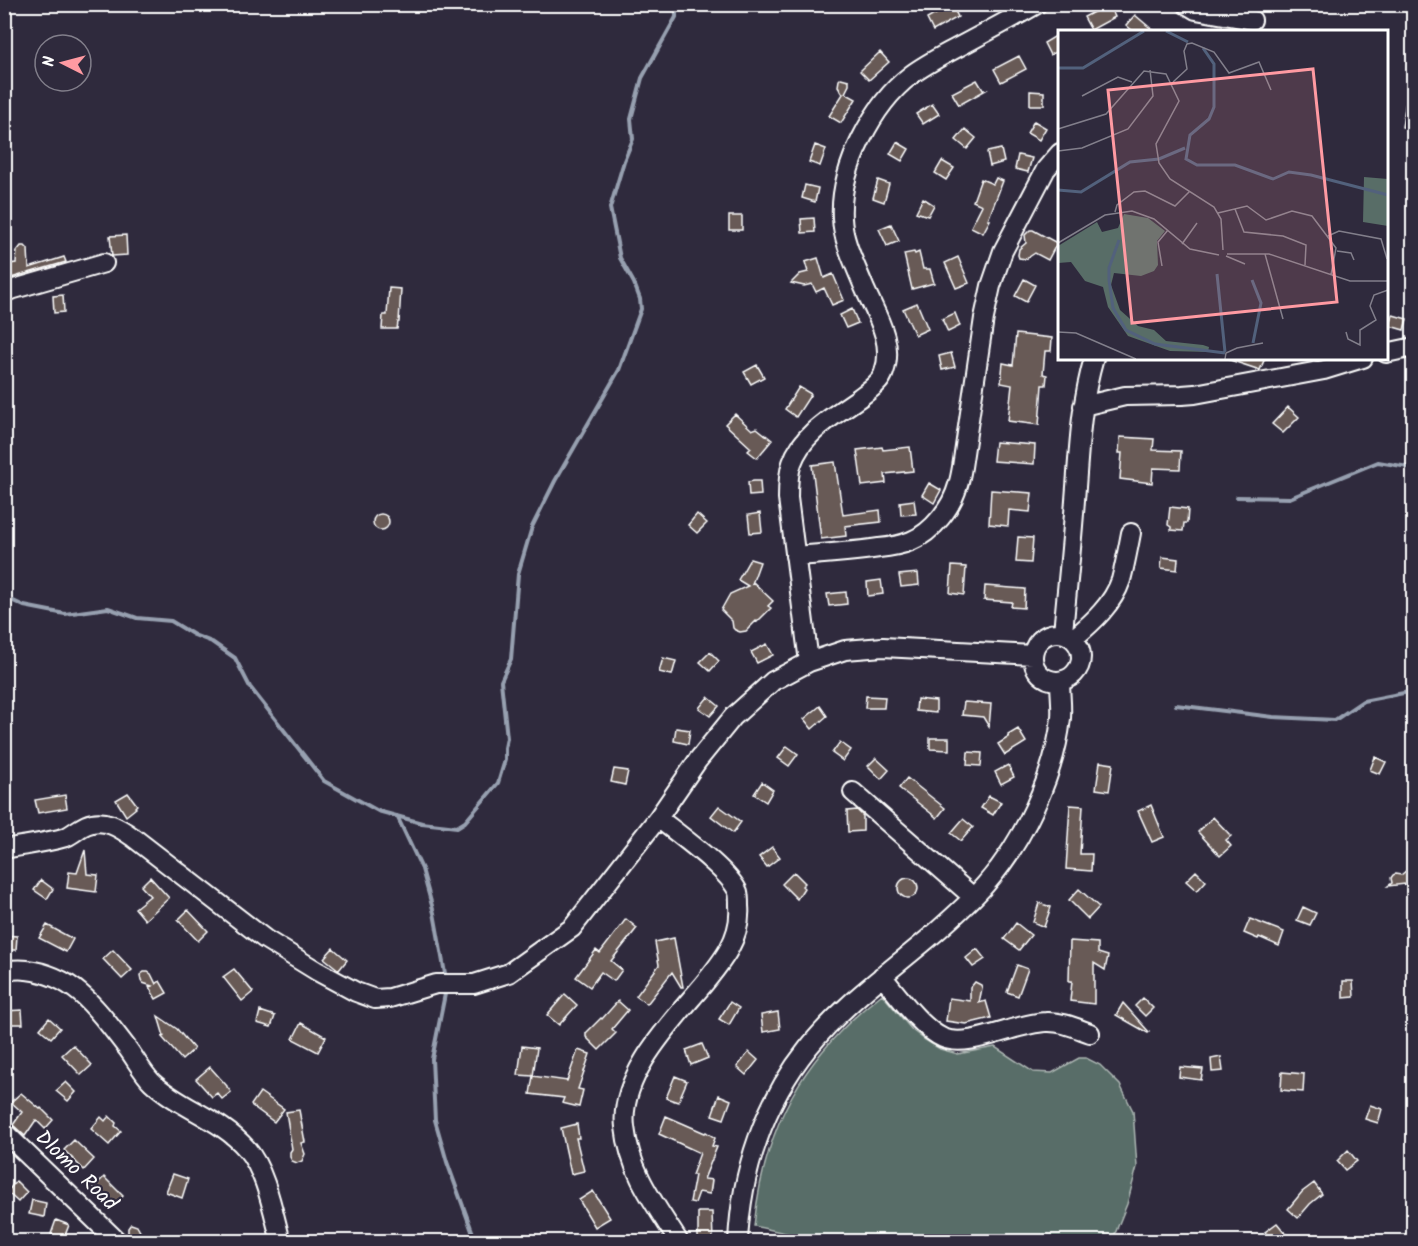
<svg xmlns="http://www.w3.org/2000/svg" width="1418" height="1246" viewBox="0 0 1418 1246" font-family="Kalam,sans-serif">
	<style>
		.green { fill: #586d67; stroke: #acb6b3; stroke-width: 1.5 }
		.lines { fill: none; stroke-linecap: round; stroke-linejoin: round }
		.stream { stroke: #97a0b0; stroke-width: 4 }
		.building { fill: #675a56; stroke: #fff; stroke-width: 1.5 }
		.minor-casing { stroke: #fff; stroke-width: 22 }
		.minor { stroke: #2f2a3d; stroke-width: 18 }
		.labels { text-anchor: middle; stroke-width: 4.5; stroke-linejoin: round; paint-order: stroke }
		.street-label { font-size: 21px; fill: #fff; stroke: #2f2a3d }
		.inset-river { fill: none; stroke: #52617c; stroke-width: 3 }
		.inset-road { fill: none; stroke: #827f8b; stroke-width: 1.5 }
		.view { fill: #ff9aa2; fill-opacity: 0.15; stroke: #ff9aa2; stroke-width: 3 }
		.inset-edge { fill: none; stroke: #fff; stroke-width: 3 }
	</style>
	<rect width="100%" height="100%" fill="#2f2a3d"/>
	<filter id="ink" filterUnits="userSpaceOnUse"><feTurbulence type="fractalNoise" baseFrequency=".0167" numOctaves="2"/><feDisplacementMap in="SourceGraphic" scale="12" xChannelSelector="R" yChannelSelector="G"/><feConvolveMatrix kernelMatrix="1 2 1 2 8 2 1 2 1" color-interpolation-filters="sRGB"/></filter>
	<g filter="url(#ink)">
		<path class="green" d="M882,994L912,1030L925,1040L940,1049L958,1054L995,1047L1033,1072L1052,1073L1079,1058H1086L1100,1065L1120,1085L1133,1111L1137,1167L1127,1204L1112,1241L811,1242L808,1238L754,1226C764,1126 803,1056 882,994Z"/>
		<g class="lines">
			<path class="stream" d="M1237,497L1290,498L1378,462L1414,468
				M4,601L9,599L24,606L65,614L108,608L137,618L171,621L194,635L212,642L235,658L250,687L324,781L378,811L422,823L457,827L465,822L498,783L505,760V748L507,738L501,681L511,659L518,574L532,527L555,481L619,370L641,309L640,299L634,283L620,258L610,208L624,161L633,139L631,119L642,78L676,17V4
				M1176,705L1273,717L1335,720L1363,701L1414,691
				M397,816L422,869L434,913L446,979
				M446,989L432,1059L435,1120L447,1162L476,1242"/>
		</g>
		<path class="building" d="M1109,4L1115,17L1091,30L1084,17Z
			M952,5L958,17L933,31L927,19Z
			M1135,15L1155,32H1134L1126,25Z
			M1059,34V50L1050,55L1044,43Z
			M880,52L889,62L869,80L860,71Z
			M1019,56L1026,69L1001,82L994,69Z
			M841,78L849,80V85L845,93L856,99L841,123L829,116L843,94L838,86L839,80Z
			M977,80L983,90H986L959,105L952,93Z
			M1030,91L1044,92V105H1030Z
			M1407,95L1413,96V129L1402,127Z
			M932,104L939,114L923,124L916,114Z
			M1034,121L1046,128L1039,140L1027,133Z
			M965,129L976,138L967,149L956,140Z
			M897,142L909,149L902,161L890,154Z
			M815,145L826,149L820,166L809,162Z
			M1001,149L1004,162L990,166L987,152Z
			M1018,155L1032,158L1028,172L1015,169Z
			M942,161L954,168L946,180L935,173Z
			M996,178L1003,181L988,220H990L983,233L971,227L982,205L973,201L981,179L993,184Z
			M878,180L889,184L884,202L873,198Z
			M805,185L818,188L815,202L802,198Z
			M923,198L934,205L928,216L916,212Z
			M729,216H742V230H729Z
			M814,218L815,232L802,233L801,219Z
			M891,224L899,241L887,246L879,229Z
			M1030,230H1033L1057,243L1048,260L1035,253L1026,259L1019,258L1018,255L1019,249L1026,243L1025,235Z
			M126,235L127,255L112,256L110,236Z
			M21,246H25L28,249L29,268L64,257L66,262L4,280V269L10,268L9,264L16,263L17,251Z
			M914,252L915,254L919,252L923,269H930L934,283L912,289L904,254Z
			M958,257L969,283L956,288L945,263Z
			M818,258L824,278L833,274L844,300L832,305L824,288L816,292L812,284L804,286L791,283L800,274L808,272L805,262Z
			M1024,279L1035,285L1026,302L1015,296Z
			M389,288L401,289L399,322H398L397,329H382L383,315H387Z
			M63,295L64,312L54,313L53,296Z
			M917,303L928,329L915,335L903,309Z
			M852,309L858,323L846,328L840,315Z
			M955,313L960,326L948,332L942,319Z
			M1393,315L1407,319L1404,330L1390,326Z
			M1016,334L1052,338L1051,351H1045L1043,374L1047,375L1046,385H1042L1039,425L1008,421L1012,385L1001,383L1003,363L1013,365Z
			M951,353L955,367L942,370L939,356Z
			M1231,358H1265L1260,370L1230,360Z
			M757,365L764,377L751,384L744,372Z
			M799,387L811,394L796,417L785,409Z
			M1288,407L1299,417L1283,433L1272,424Z
			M735,414L752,430L757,428L772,440L757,458L748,451L751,448L725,424Z
			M1120,437L1154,439L1153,450L1181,451L1180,469L1153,468L1152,483L1120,479L1122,453H1119Z
			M995,442L1035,445L1034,464L993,461Z
			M882,447L883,450L910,447L913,471L885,474L886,483L862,486L857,450Z
			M835,462L843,515L880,510L881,522L845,526L846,536L821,539L812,465Z
			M754,481H760L761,495L749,496L748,482Z
			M929,483L941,490L934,503L922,495Z
			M991,490L1032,493L1030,512L1009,510L1008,526L989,524Z
			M914,500L916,514L901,515L900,502Z
			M1170,507L1188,509L1187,523H1184L1183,531L1171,530V527L1168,525Z
			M760,513L762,532L750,533L748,515Z
			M697,514L707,523L697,533L688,525Z
			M373 522a8 8 0 1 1 16 0a8 8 0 1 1-16 0Z
			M1018,537L1033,538L1031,563L1016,562Z
			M1162,557L1178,559L1177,570L1161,568Z
			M750,559L760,562L752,584L754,583L773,601L768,606L771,608L757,622L756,621L746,631L740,632L735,630L733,628L732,621L721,610L730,594L748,586L738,580Z
			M952,566L966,567L964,595L950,593Z
			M918,573L919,585L901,587L899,575Z
			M881,580L883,594L868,596L867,582Z
			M985,586L1025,589L1024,608L1011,607L1012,602L984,600Z
			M846,592L847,604L829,606L827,594Z
			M767,644L773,655L757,663L751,652Z
			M710,652L719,661L710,671L700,662Z
			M663,658L676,661L672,675L659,672Z
			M866,696L885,697L884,708H865Z
			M708,697L719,706L710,716L699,708Z
			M917,699L936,701V713L916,711Z
			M964,702L991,704L989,727L983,717L962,715Z
			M820,706L827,716L812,729L804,719Z
			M676,728L690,730L688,744L674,741Z
			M1018,729L1026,742L1005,755L998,744L1009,737L1008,735Z
			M930,738H949V750L930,749Z
			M840,742L851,750L843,761L832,753Z
			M787,746L798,754L789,766L778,758Z
			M968,752L982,753L981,766L967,765Z
			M1375,757L1386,762L1380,774L1370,770Z
			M876,758L889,770L881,779L868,766Z
			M1100,762L1113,764L1109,791L1096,789Z
			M1008,765L1014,777L1001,784L995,772Z
			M614,769L628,771L625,785L611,782Z
			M907,778L945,808L937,818L899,788Z
			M762,782L773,790L766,802L754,794Z
			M128,793L137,805L135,807L136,808L126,816L116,800Z
			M65,795L67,808L38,813L35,800Z
			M989,796L1001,802L993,815L981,808Z
			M1070,805L1083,806L1080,854H1092L1091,871L1066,869Z
			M1151,805L1164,837L1152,842L1138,811Z
			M719,806L741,822L733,833L711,816Z
			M857,810L863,816V831L848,832L847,811Z
			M1213,817L1231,836L1226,840L1231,846L1220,856L1198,832Z
			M963,819L973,827L961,841L951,833Z
			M772,847L780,857L767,867L759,857Z
			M85,850L87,874L98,875L96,892L67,888L69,872L77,873Z
			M1413,865V899L1405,884L1388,886L1392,883L1391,878L1393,875L1395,874L1401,875Z
			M1196,871L1206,881L1197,891L1186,881Z
			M794,872L805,883L802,886L804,888L797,899L782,884Z
			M150,877L169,898L145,920L135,908L150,896L141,886Z
			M898 888a10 10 0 1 1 20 0a10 10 0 1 1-20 0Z
			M41,880L53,889L47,899L34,890Z
			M1079,889L1099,907L1088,919L1069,900Z
			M1039,903L1051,907L1044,927L1033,922Z
			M1303,907L1316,913L1310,925L1297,920Z
			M188,910L208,931L198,941L178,920Z
			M626,919L637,928L611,961L622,970L614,981L601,972L590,987L576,977L596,950L600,953Z
			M1250,919L1284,932L1279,946L1259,937L1258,939L1244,933Z
			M1016,923L1031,935L1019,950L1004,939Z
			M47,925L73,939L66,952L39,938Z
			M4,935L17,936L16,950H4Z
			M674,938L683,987H681L672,972L647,1004L636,996L659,965L655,942Z
			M1070,941L1098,943V953L1108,956L1105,970L1094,963V1004L1070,1001L1072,981H1069Z
			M333,948L347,960L339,970L324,958Z
			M977,949L985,959L973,967L966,958Z
			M113,950L132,970L122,979L103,959Z
			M1017,965L1028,969L1018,996L1007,992Z
			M234,969L253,992L242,1001L223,977Z
			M144,972H148L151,974L156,984L160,981L167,993L156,999L149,987L152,986L143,983L141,980L140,975Z
			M1343,981H1353L1354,997L1343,998Z
			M975,982L981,985L982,988L979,1003L986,1001L991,1018L966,1024L946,1021L949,998L970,1001V988Z
			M565,994L577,1005L559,1025L547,1015Z
			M1143,998L1153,1008L1145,1016L1135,1006Z
			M618,1001L628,1010L612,1029L616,1033L599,1050L586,1037V1033L601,1018L602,1019Z
			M730,1002L739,1008L729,1025L719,1019Z
			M1123,1003L1149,1032L1148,1033L1116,1015Z
			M22,1010L23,1024H4V1011Z
			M260,1011L275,1016L271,1027L257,1023Z
			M778,1012L780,1029L763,1032L761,1015Z
			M158,1016L177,1029L194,1049L182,1060L162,1037L164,1036Z
			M49,1018L60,1028L51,1038L40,1029Z
			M301,1023L326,1037L318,1052L293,1039Z
			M702,1044L708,1058L691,1065L686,1050Z
			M73,1045L92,1065L81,1075L62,1055Z
			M522,1046L537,1048L533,1076L518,1075Z
			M578,1050L590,1054L578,1089L583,1090L579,1107L562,1103L564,1098L530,1094L533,1076L567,1081Z
			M749,1052L758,1060L746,1075L737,1067Z
			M1221,1057L1223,1071L1212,1072L1211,1059Z
			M210,1067L227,1086V1087L231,1092L222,1099L217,1093L212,1097L196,1079Z
			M1180,1067L1203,1069L1201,1080L1179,1077Z
			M1282,1072L1304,1074L1303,1092L1281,1090Z
			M675,1076L687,1081L678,1102L666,1098Z
			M66,1082L76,1092L68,1101L56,1091Z
			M260,1092L284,1109L274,1122L251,1105Z
			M21,1093L40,1109L41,1108L53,1120L45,1129L36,1120L25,1136L13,1125L22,1112L11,1102Z
			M719,1095L731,1100L724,1119L712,1115Z
			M1370,1105L1382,1109L1378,1123L1365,1119Z
			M299,1110L305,1142L301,1143L305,1154L302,1161L297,1163L292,1161L290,1157V1152L292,1149L286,1112Z
			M109,1116L116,1123L115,1126L121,1131L109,1145L91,1129L101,1117L105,1121Z
			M666,1116L705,1133L706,1132L715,1138L712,1146L717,1147L704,1179L712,1180L710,1194L699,1192L695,1203L690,1202L695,1175H692L700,1153L659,1134Z
			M577,1124L579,1138H576L584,1171L571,1174L561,1128Z
			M74,1140L94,1159L84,1170L64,1150Z
			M1348,1150L1357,1161L1345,1170L1337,1161Z
			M173,1174L188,1179L182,1198L166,1192Z
			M104,1177L123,1196L114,1206L94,1187Z
			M16,1181L27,1192L18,1202L7,1192Z
			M1314,1183L1322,1194L1310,1204L1298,1218L1288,1209L1302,1192Z
			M593,1191L610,1218L595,1227L579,1200Z
			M32,1200L46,1203L44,1217L29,1214Z
			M698,1212H712L713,1241H698Z
			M56,1220L69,1225L64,1238L51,1234Z
			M1277,1223L1286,1234L1275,1242H1272L1265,1232Z
			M131,1224L137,1226L144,1239L131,1236L128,1233V1228Z"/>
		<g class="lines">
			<g class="minor-casing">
				<path id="minor" d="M1186,4L1196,10L1252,20
					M4,292L104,263
					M1386,353L1414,347
					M1083,406L1125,396L1182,395L1195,394L1324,370L1363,358
					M795,556C823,554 852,552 879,548C890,547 901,545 911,541C933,532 952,507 958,485C960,479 961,473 962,467L984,318L991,286L1003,251L1046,169L1060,153
					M1033 657a24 24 0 1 1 48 0a24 24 0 1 1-48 0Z
					M1063,633C1067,588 1072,544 1075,500C1079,451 1080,406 1094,358
					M1074,638C1093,622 1113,604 1121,580C1125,565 1128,549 1131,533
					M809,662L788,498C788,487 788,474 792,463C803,432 834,416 859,398C868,391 881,383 884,372C895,342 875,313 864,287C855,264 843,242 842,218C839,169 873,104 911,75C923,66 936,59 949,52C979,36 1008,21 1037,4
					M853,792L973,897
					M658,818C678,834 730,871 738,892C739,896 739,902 739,906C742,938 721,963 702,986C671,1023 619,1076 625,1127C630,1173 655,1204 679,1242
					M4,849C24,845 46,843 66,837C73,834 79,828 86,825C104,817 120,828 134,838L265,939L317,971L356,992L375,999L390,998L436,984H474L509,973L572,928L658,818L698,760L733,717L773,681L809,662L845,650L883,647L1033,655
					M4,970C12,970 20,969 27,970C77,976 99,1012 128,1049C136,1060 143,1073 152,1082C180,1108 221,1119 246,1148C266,1171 273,1212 281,1242
					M882,976C897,994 922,1029 943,1038C969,1049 1016,1023 1046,1022C1061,1021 1076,1028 1090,1033
					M4,1132L118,1242
					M738,1242C741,1172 764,1103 808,1048C844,1003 892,970 936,932C952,918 970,902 985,885C1023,842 1055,775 1061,718C1062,706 1060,693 1060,681"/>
			</g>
			<use href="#minor" class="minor"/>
		</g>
	</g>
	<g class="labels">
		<g class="street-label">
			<text transform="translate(77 1170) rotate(44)" y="7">Dlomo Road</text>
		</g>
	</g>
	<g transform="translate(1058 30)">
		<rect width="330" height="330" fill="#2f2a3d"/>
		<path d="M306,147L330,149V196L305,192ZM66,184L90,188L107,201L99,211L100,235L96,241L83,246L56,243L53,255L62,280L80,296L96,300L108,311L145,315L151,317L150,322L112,321L70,306L50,277L45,257L27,251L13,232L0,233V216L39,192L44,202L60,198Z" fill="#586d67"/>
		<path class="inset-river" d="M108,1L130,12M145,18L156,34V77L151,89L132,105L128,129L139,135H177L215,149L231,142L253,145L330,165M0,38H25L86,1M0,160L23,162L72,132L101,129L127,118M61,210L51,238V250L55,278L68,300L97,314L167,323M159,244L167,322M194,250L203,273L195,313"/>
		<path class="inset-road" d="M115,52L129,39L126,21L129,14L134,13L156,22L171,43L201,32L213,60M24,66L60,47L74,52M0,99L48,84L86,41L108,44L121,71L98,114L101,133L112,149L156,177L163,189L165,220M0,121L24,118L70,99L95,66L92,40M177,179L186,202L225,206L248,215L247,235M57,182L59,175L76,162L87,161L117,176L132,161M160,183L189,176L208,190L234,181L254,186L278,218L273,245M270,206L281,201L323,209L329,229M0,213L47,185L74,181L96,189L132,219L161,225M124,214L139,193M279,221L293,223L296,230M169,224H211L292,251H330M207,224L225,289M168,226L187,234M104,236L100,212L110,200M0,302L18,303L78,329M288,302L290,309L302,315V300L318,290L312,276L316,265L330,260M167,329L168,323L179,318L205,313"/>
		<path class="view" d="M255,39L279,272L74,293L50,60Z"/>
		<rect width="330" height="330" class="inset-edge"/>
	</g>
	<rect width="1418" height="1246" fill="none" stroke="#2f2a3d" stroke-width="24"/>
	<rect x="12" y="12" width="1394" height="1222" fill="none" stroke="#fff" stroke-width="2" filter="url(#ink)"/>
	<g transform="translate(63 63) rotate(276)"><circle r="28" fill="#2f2a3d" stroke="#827f8b" stroke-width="1.5"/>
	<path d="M0-4.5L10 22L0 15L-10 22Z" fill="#ff9aa2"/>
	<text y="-9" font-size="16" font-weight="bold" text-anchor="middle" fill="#ffffff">N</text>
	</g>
</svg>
